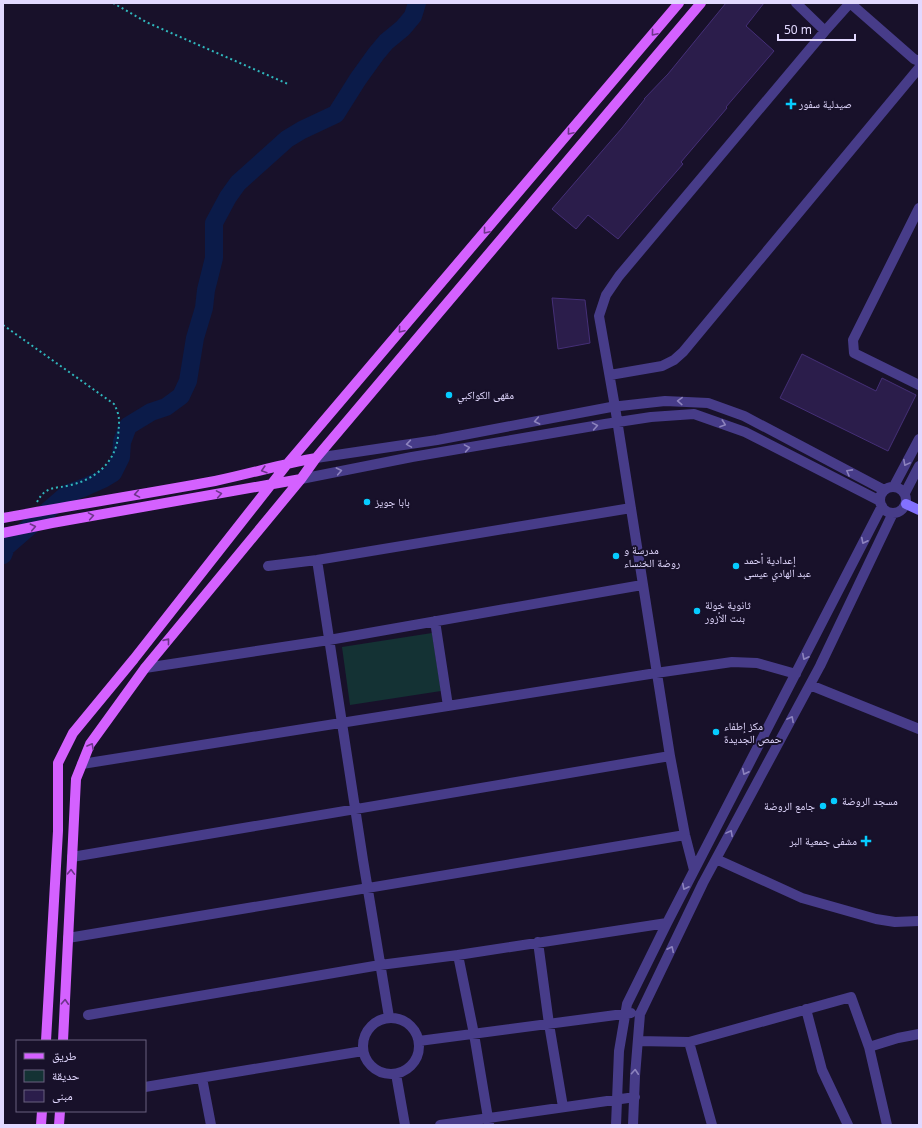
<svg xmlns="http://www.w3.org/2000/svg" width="922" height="1128" viewBox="0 0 922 1128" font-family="'Noto Sans','Noto Naskh Arabic',sans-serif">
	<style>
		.green { fill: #143234 }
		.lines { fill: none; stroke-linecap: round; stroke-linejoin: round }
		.river { stroke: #0b1b49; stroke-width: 18 }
		.building { fill: #2b1d4b; stroke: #452f77 }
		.path { stroke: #30b6bc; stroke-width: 2; stroke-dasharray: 2 3; stroke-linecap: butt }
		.street { stroke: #473c89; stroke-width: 10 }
		.secondary { stroke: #8371ff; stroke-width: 10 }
		.primary { stroke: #d461ff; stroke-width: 10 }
		.oneway { stroke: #6d358a }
		.oneway2 { stroke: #8d83be }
		.poi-dot { fill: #06ccff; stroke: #18112a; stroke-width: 1.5 }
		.labels { text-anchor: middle; stroke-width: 4; stroke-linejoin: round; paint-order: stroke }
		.poi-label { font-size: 11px; fill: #e2d9ff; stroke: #18112a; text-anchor: start }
	</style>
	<rect width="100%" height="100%" fill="#18112a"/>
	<path class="green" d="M432,633L441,691L350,705L342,647Z"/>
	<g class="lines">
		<path class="river" d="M3,555L6,547L67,494L85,487L103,479L113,473L121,457L122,442L128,426L151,412L166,407L181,396L188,381L195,338L204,308L206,290L214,258V223L228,197L238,183L287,139L302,130L336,114L358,79L376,54L386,42L403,28L413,16L417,3"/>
	</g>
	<path class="building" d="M726,3H764L746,26L774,51L726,107L727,108L681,162L683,164L618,239L588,215L576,229L552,209L622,128L645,99H644L668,74Z
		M552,298L585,300L590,343L558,349Z
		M802,354L876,391L882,378L916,395L888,451L780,398Z"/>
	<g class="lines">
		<path class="path" d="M113,3L146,22L288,84
			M3,325L114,404C121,417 119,423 118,437C115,463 95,479 71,485C56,489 46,485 37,502"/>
		<path class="street" d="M796,3L825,31
			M850,3L914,59L919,61
			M919,208L853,340L854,353L919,385
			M610,375L662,366L674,360L683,352L919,68
			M316,458L437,440L611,407L665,401L708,403L744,416L801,446L884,490
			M301,479L412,457L605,424L651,417L694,414L745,432L880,501
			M894,486L919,439
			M880 500a13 13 0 1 1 26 0a13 13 0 1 1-26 0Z
			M905,493L919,466
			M317,560L363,860L389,1017
			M268,566L317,560L631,508
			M435,621L448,706
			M145,668L329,640L642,585
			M810,685L919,729
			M82,764L656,673L732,662L757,663L796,674
			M72,857L670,756
			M716,859L802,898L876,919L895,922L919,921
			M694,870L685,835L670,756L615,407L599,316L606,295L619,276L825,31L850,3
			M68,938L685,835
			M538,942L549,1024L563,1107
			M458,955L474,1034L489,1124
			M806,1009L822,1070L848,1125
			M88,1015L380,965L458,955L667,923
			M363 1046a28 28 0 1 1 56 0a28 28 0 1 1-56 0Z
			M419,1041L631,1013
			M638,1041L689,1042L851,997L869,1047L887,1125
			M689,1042L712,1125
			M869,1047L898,1038L919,1034
			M396,1074L405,1125
			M202,1078L211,1125
			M145,1087L363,1051
			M440,1125L635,1097
			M616,1125L619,1051L627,1004L667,923L882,506
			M633,1125L635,1076L640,1014L703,883L820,666L893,513"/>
		<path class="secondary" d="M906,504L919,510"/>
		<path class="primary" d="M3,518C74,505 145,494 215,481C249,474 282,464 316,458
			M3,533L52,523L301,479
			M46,1041L58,831V763L73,733L134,659L288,463L679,3
			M63,1041L76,779L90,744L145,668L301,479L316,458L701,3
			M41,1125L42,1111
			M59,1125L60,1111"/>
	</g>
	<defs><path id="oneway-chevron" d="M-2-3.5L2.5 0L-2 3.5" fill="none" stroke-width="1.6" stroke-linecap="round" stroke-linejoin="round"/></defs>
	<g class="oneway">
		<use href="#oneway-chevron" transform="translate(654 33) rotate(130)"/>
		<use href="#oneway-chevron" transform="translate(570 132) rotate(130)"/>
		<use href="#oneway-chevron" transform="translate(486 231) rotate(130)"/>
		<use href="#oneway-chevron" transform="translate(401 330) rotate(130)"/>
		<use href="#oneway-chevron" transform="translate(264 470) rotate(163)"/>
		<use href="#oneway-chevron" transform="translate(137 494) rotate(170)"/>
		<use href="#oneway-chevron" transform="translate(219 494) rotate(-10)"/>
		<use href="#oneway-chevron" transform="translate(91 516) rotate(-10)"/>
		<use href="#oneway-chevron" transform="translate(33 527) rotate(-12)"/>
		<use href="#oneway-chevron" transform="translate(167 641) rotate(-51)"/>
		<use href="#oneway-chevron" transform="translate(91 746) rotate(-61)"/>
		<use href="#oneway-chevron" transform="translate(71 872) rotate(-88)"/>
		<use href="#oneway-chevron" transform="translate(65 1002) rotate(-87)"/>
	</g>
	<g class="oneway2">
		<use href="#oneway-chevron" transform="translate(680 401) rotate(-178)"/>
		<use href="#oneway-chevron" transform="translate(537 421) rotate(169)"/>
		<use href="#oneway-chevron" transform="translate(723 424) rotate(19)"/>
		<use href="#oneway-chevron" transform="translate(595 426) rotate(-10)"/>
		<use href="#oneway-chevron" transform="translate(409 444) rotate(171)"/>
		<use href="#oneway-chevron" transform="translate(467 448) rotate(-10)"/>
		<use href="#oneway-chevron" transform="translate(906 463) rotate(118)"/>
		<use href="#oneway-chevron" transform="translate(339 471) rotate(-11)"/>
		<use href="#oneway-chevron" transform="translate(849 472) rotate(-151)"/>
		<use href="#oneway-chevron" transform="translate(864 541) rotate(117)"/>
		<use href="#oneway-chevron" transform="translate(805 657) rotate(117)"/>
		<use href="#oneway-chevron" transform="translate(791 719) rotate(-62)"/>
		<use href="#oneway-chevron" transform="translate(745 772) rotate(117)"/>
		<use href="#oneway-chevron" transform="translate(730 833) rotate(-62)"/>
		<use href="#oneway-chevron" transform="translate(685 887) rotate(117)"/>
		<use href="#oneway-chevron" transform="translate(671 949) rotate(-64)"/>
		<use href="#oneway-chevron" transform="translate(635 1072) rotate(-86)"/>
	</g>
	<g class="poi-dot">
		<path d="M789 98h4v4h4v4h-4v4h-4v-4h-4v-4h4z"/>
		<circle cx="449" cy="395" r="4"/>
		<circle cx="367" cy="502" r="4"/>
		<circle cx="616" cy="556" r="4"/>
		<circle cx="736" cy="566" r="4"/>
		<circle cx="697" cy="611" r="4"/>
		<circle cx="716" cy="732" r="4"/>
		<circle cx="834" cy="801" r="4"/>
		<circle cx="823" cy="806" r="4"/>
		<path d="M864 835h4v4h4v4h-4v4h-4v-4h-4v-4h4z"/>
	</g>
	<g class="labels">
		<g class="poi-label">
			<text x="799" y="108">صيدلية سفور</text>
			<text x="457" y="399">مقهى الكواكبي</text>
			<text x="375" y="506">بابا جويز</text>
			<text x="624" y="554">مدرسة و<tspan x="624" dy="13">روضة الخنساء</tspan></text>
			<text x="744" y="564">إعدادية أحمد<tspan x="744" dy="13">عبد الهادي عيسى</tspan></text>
			<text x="705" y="609">ثانوية خولة<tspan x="705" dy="13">بنت الأزور</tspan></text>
			<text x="724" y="730">مكز إطفاء<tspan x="724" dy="13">حمص الجديدة</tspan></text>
			<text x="842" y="805">مسجد الروضة</text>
			<text x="815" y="810" text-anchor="end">جامع الروضة</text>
			<text x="857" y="845" text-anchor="end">مشفى جمعية البر</text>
		</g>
	</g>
	<rect width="922" height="1128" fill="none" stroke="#e2d9ff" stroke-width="8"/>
	<rect x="16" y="1040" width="130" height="72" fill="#18112a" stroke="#69617f"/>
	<rect x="24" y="1053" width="20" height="6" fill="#d461ff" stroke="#69617f"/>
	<text x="52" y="1060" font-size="12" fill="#e2d9ff">طريق</text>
	<rect x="24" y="1070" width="20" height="12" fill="#143234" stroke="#69617f"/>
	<text x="52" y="1080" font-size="12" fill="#e2d9ff">حديقة</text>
	<rect x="24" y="1090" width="20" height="12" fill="#2b1d4b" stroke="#69617f"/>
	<text x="52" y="1100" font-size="12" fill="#e2d9ff">مبنى</text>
	<path d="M778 34v6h77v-6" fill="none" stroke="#e2d9ff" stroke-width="2"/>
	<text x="784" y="34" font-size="12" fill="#e2d9ff" stroke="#18112a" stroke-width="3" paint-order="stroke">50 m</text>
</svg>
